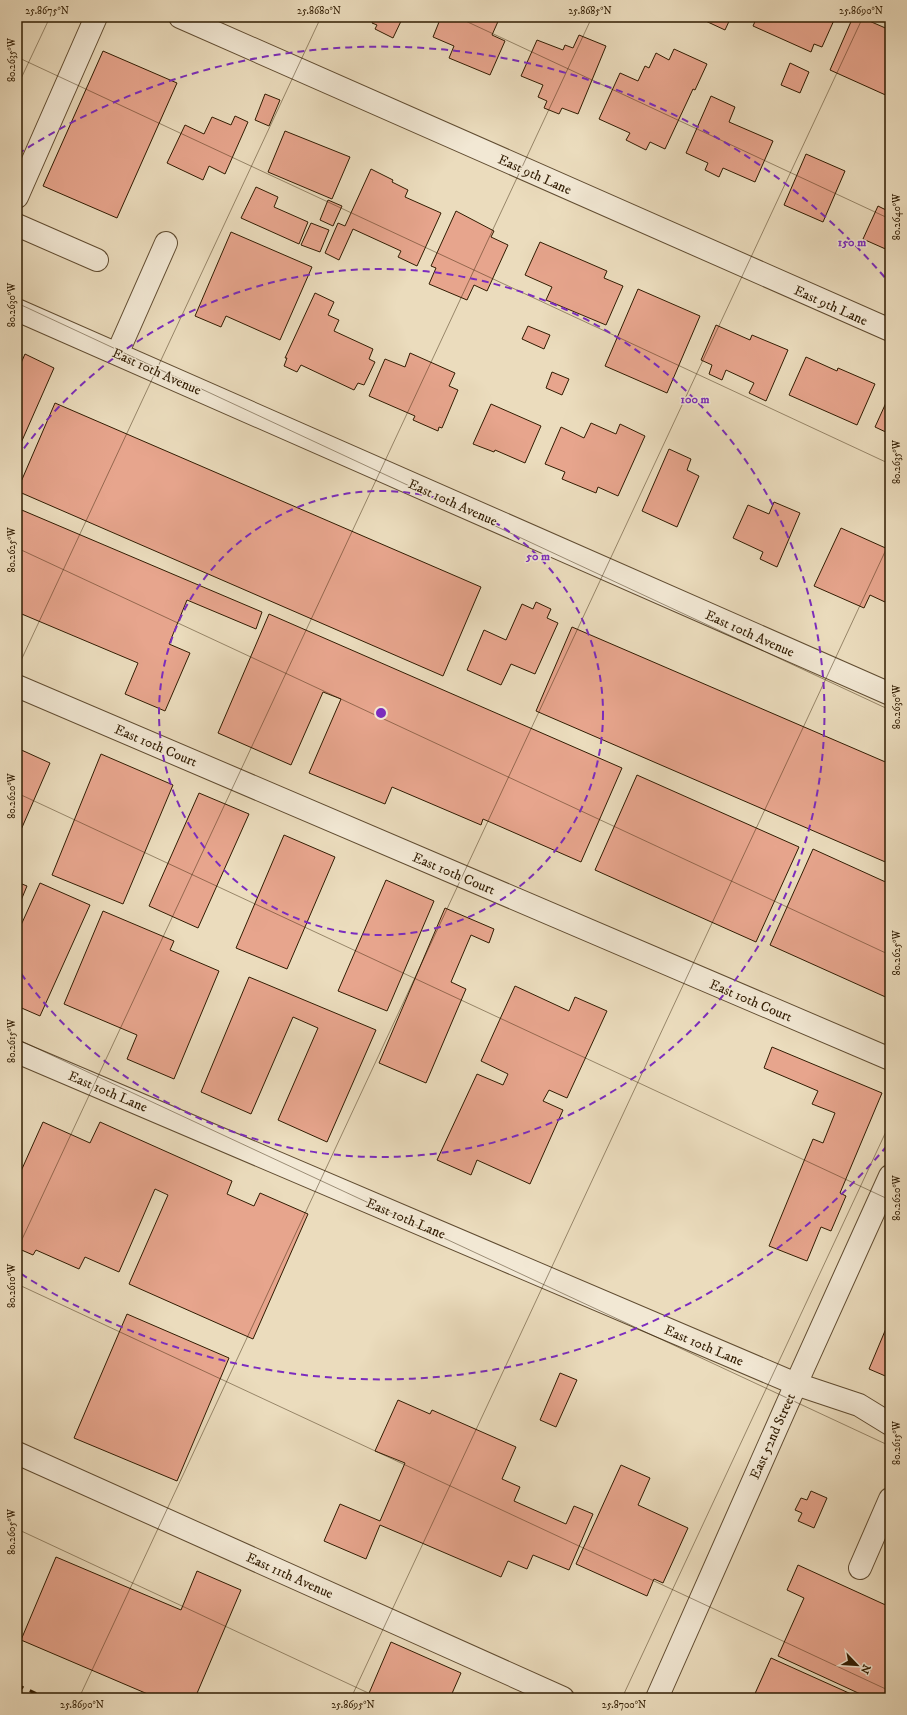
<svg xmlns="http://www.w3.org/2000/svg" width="907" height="1715" viewBox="0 0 907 1715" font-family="'IM FELL DW Pica',serif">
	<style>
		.building { fill: #e7a58d; stroke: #311c02 }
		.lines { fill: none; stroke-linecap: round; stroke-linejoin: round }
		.minor-casing { stroke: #604c31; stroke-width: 24 }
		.minor { stroke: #f2e8d4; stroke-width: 22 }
		.rail { stroke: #311c02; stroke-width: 3; stroke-dasharray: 7 7; stroke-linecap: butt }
		.ticks { fill: none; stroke: #311c02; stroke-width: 1; stroke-opacity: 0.45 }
		.ring { fill: none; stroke: #7b2cbf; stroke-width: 2; stroke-dasharray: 7 5 }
		.labels { text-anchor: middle; stroke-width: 3; stroke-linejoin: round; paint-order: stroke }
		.street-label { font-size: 14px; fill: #311c02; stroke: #f2e8d4 }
		.centre { fill: #7b2cbf; stroke: #f2e8d4; stroke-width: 2 }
		.ring-label { font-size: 12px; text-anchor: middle; font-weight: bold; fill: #7b2cbf; stroke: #f2e8d4; stroke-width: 3; stroke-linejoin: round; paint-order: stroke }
		.neatline { fill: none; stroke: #311c02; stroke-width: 1.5 }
		.ticks-label { font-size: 10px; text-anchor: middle; fill: #311c02 }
	</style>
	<rect width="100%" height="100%" fill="#ebdcbd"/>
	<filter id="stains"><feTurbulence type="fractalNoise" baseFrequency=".005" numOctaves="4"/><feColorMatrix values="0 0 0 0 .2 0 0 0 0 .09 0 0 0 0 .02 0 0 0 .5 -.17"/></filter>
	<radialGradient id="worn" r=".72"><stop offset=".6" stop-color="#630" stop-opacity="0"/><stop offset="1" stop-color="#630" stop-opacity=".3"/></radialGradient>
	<path class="building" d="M367,17H403L393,38L375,29L377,25L372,23L373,20Z
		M441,17H500L492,35L505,41L490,75L449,58L454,46L433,37Z
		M697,17H731L725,30Z
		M757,17H833L835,18L822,47L814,44L811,52L753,26Z
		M853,17H860L890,30V97L830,70Z
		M579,35L606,46L578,114L562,108L559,114L544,108L547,101L538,97L543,85L521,76L537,40L563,50L565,45L573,48Z
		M674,49L707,64L695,90L693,89L665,149L650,142L646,150L626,140L630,133L599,119L620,73L638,81L645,66L649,68L656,53L669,60Z
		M103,51L177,83L117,218L43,186Z
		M790,63L809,72L800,93L781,85Z
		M265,94L280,100L269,126L255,120Z
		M711,96L735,107L729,122L773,141L755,182L723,168L719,177L705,170L708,163L686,153Z
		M235,116L248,122L225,174L209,166L203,180L167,163L185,125L204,134L212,117L231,125Z
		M285,131L350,157L332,199L268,172Z
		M806,154L845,171L823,222L784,205Z
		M371,169L393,180L392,182L408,190L405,197L441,213L417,266L398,257L401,251L353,229L339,260L325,253L338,223L345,226Z
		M256,187L278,197L274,207L308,222L299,244L241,218Z
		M328,200L342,206L333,226L320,220Z
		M878,206L890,212V251L863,239Z
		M456,211L494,231L491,237L508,245L487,291L474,285L467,300L429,284L436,268L431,266Z
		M311,223L329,230L320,252L301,245Z
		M231,232L312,267L280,340L226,316L221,327L195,316Z
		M540,242L607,271L604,278L623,286L606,325L546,300L552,287L525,275Z
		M638,289L700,316L667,393L605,366Z
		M315,293L334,302L328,315L339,320L334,331L373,349L369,359L375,362L364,385L358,383L354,390L301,365L297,372L284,366L287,358H285Z
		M716,325L750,340L752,335L788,350L766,401L749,393L754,383L726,370L722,380L709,374L712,365L701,360Z
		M528,326L550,335L544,349L522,339Z
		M410,353L455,373L449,386L458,390L442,428L439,427L438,431L413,420L415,416L369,396L385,359L405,367Z
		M25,354L54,368L17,452V372Z
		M806,357L837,371L838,368L875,384L857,425L789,395Z
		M552,372L569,379L562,395L546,388Z
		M890,394V434L875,427Z
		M55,403L481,587L443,676L17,491Z
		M491,404L541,426L525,463L495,450L494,452L473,444Z
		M591,423L616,434L620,424L645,436L618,496L598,487L596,493L562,479L565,472L545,464L561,427L584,438Z
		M669,449L691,459L687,470L699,476L677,527L642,511Z
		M774,502L800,513L777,567L760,559L763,552L733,538L748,505L769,514Z
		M17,508L262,612L256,629L187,600L169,644L190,653L165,711L125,694L138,663L17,612Z
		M841,528L890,550V590L885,602L870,595L864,608L814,586Z
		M536,602L551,609L547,618L558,623L535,674L511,664L501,685L467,670L484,630L506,640L522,604L533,609Z
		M269,614L622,768L581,862L483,819L481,825L392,787L385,804L309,773L341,699L323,692L291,765L218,733Z
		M572,627L890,764V864L536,711Z
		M17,748L50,763L17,839Z
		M101,754L173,785L123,904L52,875Z
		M637,775L799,847L756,942L595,870Z
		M199,793L249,814L198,928L149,906Z
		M284,835L335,857L287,969L236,948Z
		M813,849L890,884V999L770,945Z
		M386,880L434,901L387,1011L338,991Z
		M17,882L27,886L17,910Z
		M40,883L90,905L40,1016L17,1006V934Z
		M445,908L494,929L489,943L471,935L451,982L466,989L426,1083L379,1063Z
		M103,911L174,941L170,950L219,971L174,1079L127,1059L137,1035L64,1004Z
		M249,977L376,1030L327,1142L278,1120L318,1028L293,1017L251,1114L201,1092Z
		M515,986L569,1011L575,997L607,1011L567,1098L549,1090L543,1101L563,1110L530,1184L477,1160L471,1175L437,1160L477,1074L503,1085L508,1074L481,1061Z
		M772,1047L882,1093L840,1193L846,1196L831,1231L821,1227L807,1261L769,1246L813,1139L823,1143L835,1113L812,1104L818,1091L764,1068Z
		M43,1122L90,1143L100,1122L232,1181L227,1194L254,1206L260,1193L308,1214L253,1339L129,1284L168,1195L155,1189L119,1272L85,1257L79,1269L36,1250L33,1255L17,1248V1180Z
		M127,1314L229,1358L177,1481L74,1438Z
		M890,1319V1378L869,1369Z
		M560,1373L577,1380L556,1427L540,1420Z
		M398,1400L430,1414L432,1410L516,1447L502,1479L520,1487L514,1501L566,1524L574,1506L593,1514L569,1570L533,1555L527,1569L508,1561L501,1577L380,1525L366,1559L324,1541L340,1504L380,1521L405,1463L375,1451Z
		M621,1465L650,1478L638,1505L688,1528L663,1583L654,1579L647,1596L576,1564Z
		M811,1491L827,1498L814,1528L798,1521L802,1513L795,1510L801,1498L807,1500Z
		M56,1557L181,1610L197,1571L241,1590L195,1698H157L21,1640Z
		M798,1565L890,1607V1698H869L778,1656L804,1598L787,1590Z
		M391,1642L461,1673L450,1698H367Z
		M771,1658L860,1698H753Z"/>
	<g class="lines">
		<g class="minor-casing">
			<path id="minor" d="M180,17L890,330
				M17,197L96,17
				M17,225L97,260
				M17,310L890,694
				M117,354L166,243
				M17,686L890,1059
				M17,1052L796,1384L859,1405L890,1424
				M17,1453L563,1698
				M860,1568L890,1499
				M657,1698L796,1384L890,1176"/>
		</g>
		<use href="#minor" class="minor"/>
		<path class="rail" d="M17,1685L46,1698"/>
	</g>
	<path class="ticks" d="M457,17L890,219M17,57L890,464M17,87L50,17M17,303L890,710M17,548L890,955M17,669L321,17M17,793L890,1200M17,1039L890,1446M17,1250L592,17M17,1284L890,1691M17,1529L379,1698M79,1698L863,17M351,1698L890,541M622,1698L890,1123"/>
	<g class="ring">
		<circle cx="381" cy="713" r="222"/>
		<path d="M17 458A444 444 0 1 1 17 968"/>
		<path d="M887 1146A666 666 0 0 1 18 1272M18 154A666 666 0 0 1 887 280"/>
	</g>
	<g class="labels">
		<g class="street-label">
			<text transform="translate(535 174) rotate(24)" y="5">East 9th Lane</text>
			<text transform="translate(831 305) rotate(24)" y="5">East 9th Lane</text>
			<text transform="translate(157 371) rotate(24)" y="5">East 10th Avenue</text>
			<text transform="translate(453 502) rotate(24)" y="5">East 10th Avenue</text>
			<text transform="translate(750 633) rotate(24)" y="5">East 10th Avenue</text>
			<text transform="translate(156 745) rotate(23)" y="5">East 10th Court</text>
			<text transform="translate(454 873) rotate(23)" y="5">East 10th Court</text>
			<text transform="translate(751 1000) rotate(23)" y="5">East 10th Court</text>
			<text transform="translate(108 1091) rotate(23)" y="5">East 10th Lane</text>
			<text transform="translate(406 1218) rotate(23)" y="5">East 10th Lane</text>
			<text transform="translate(704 1345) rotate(23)" y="5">East 10th Lane</text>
			<text transform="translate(772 1436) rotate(-66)" y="5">East 52nd Street</text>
			<text transform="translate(290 1575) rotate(24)" y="5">East 11th Avenue</text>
		</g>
	</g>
	<circle cx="381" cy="713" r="6" class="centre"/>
	<g class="ring-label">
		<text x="852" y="246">150 m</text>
		<text x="695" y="403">100 m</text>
		<text x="538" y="560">50 m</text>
	</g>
	<rect width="907" height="1715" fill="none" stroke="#ebdcbd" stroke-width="44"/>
	<g transform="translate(857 1665) rotate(115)" stroke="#f2e8d4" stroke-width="3" paint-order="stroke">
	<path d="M0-3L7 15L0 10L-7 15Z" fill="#311c02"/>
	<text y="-6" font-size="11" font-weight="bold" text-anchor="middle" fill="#311c02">N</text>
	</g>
	<rect x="22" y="22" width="863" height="1671" class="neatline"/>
	<g class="ticks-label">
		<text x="47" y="14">25.8675°N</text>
		<text x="319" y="14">25.8680°N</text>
		<text x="590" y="14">25.8685°N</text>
		<text x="861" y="14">25.8690°N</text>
		<text transform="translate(11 60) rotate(-90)" y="4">80.2635°W</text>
		<text transform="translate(896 217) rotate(-90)" y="4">80.2640°W</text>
		<text transform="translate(11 305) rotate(-90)" y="4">80.2630°W</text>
		<text transform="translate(896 462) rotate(-90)" y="4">80.2635°W</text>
		<text transform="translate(11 550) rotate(-90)" y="4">80.2625°W</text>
		<text transform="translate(896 707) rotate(-90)" y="4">80.2630°W</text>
		<text transform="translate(11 796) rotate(-90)" y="4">80.2620°W</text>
		<text transform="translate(896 953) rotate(-90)" y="4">80.2625°W</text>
		<text transform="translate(11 1041) rotate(-90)" y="4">80.2615°W</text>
		<text transform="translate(896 1198) rotate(-90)" y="4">80.2620°W</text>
		<text transform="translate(11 1286) rotate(-90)" y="4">80.2610°W</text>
		<text transform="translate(896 1443) rotate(-90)" y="4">80.2615°W</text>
		<text transform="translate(11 1532) rotate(-90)" y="4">80.2605°W</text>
		<text x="82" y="1708">25.8690°N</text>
		<text x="353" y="1708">25.8695°N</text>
		<text x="624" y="1708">25.8700°N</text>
	</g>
	<rect width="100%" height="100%" filter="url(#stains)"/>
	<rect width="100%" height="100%" fill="url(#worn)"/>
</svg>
